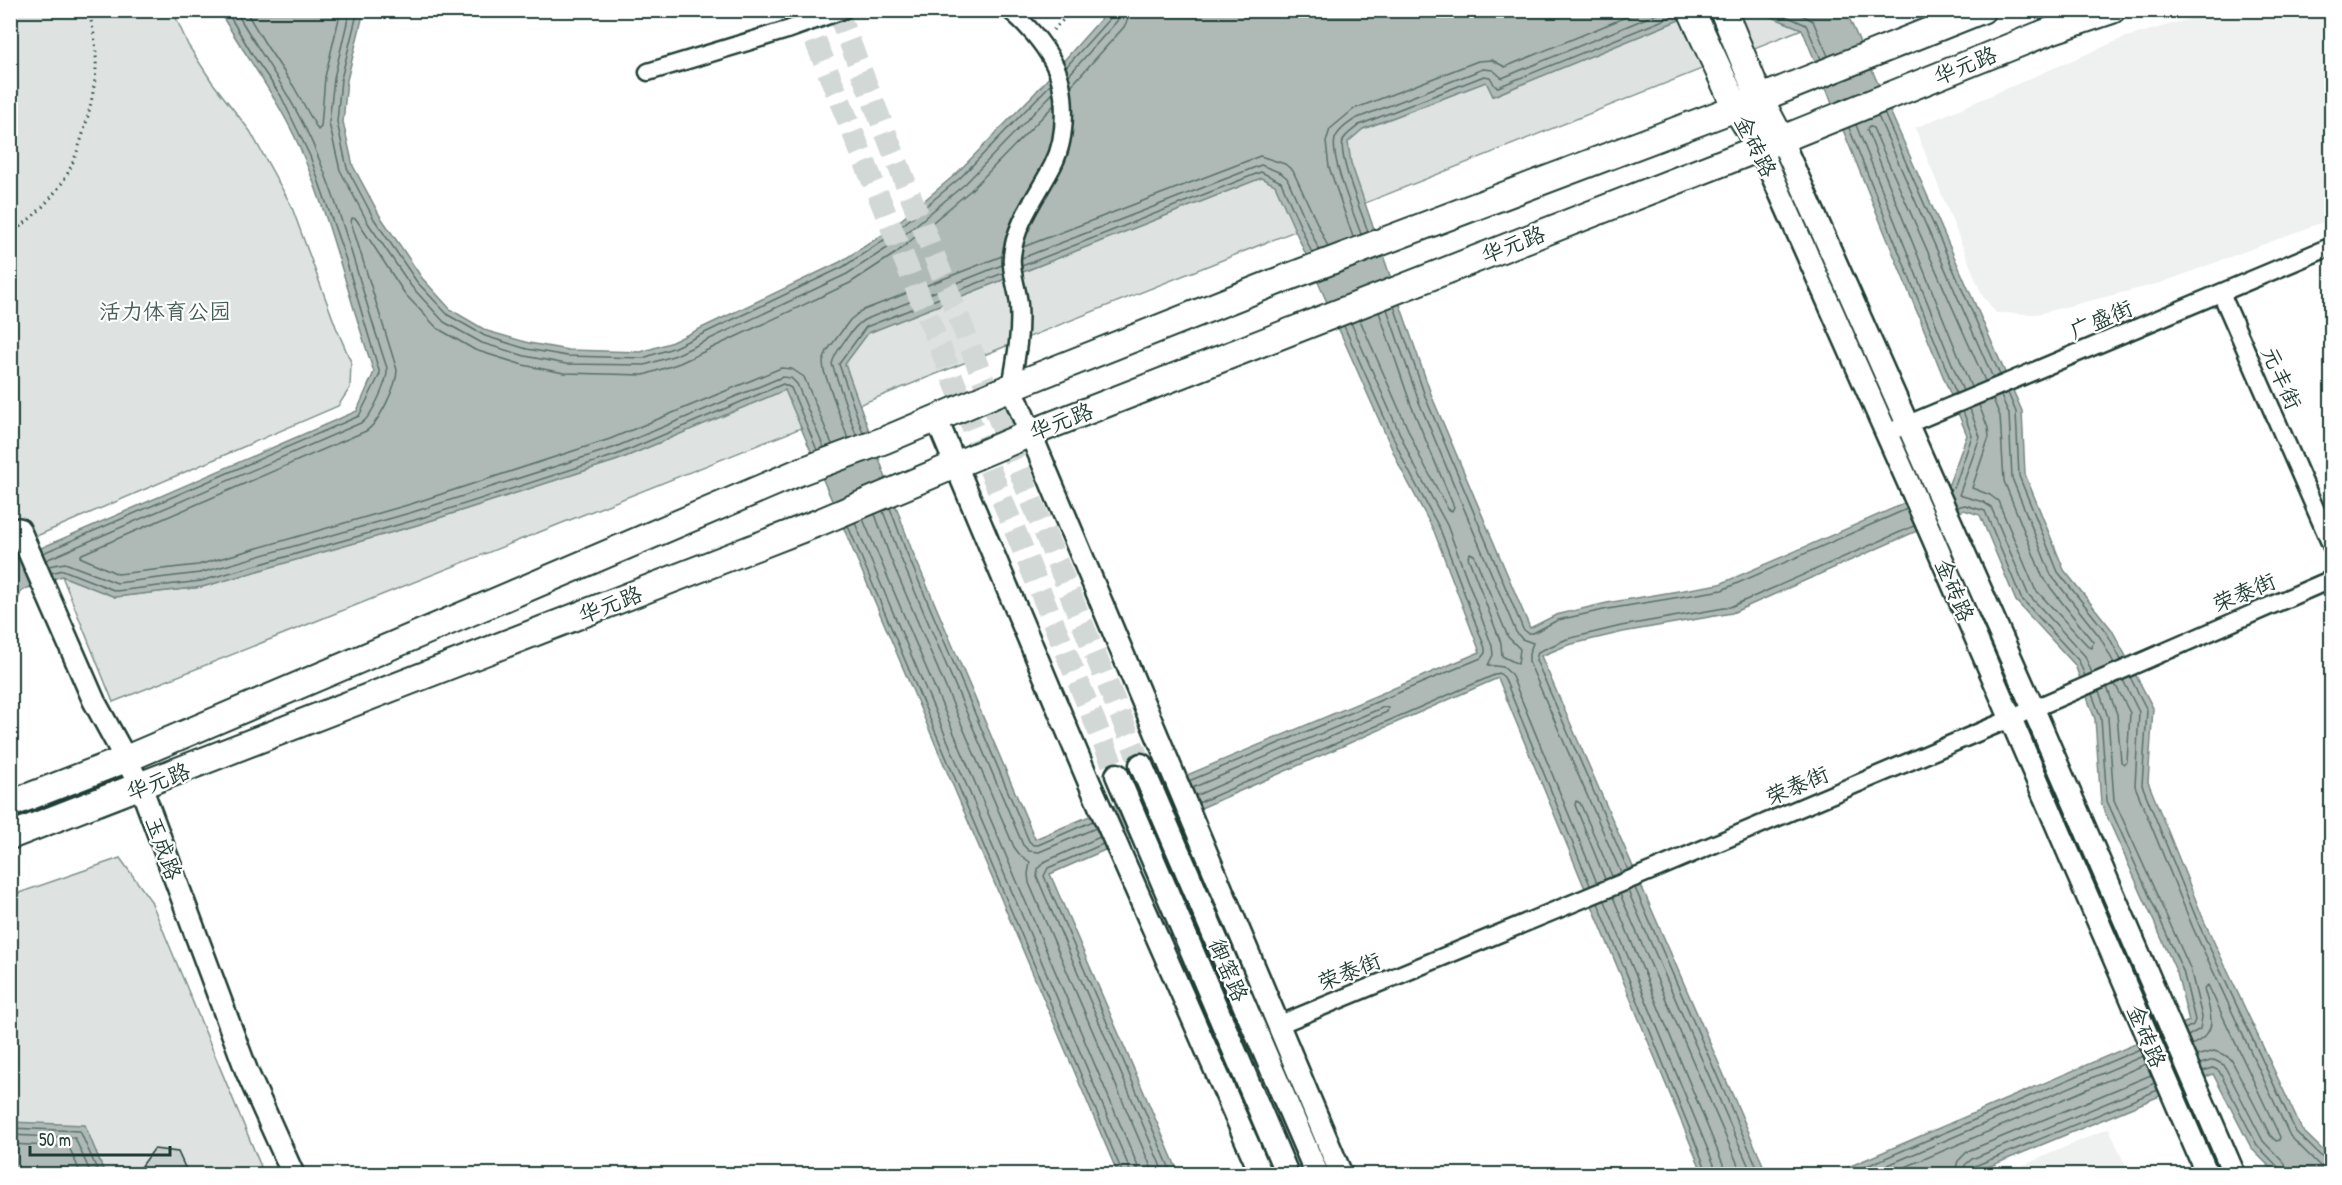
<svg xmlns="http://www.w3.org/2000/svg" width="2342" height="1185" viewBox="0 0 2342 1185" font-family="'Patrick Hand','LXGW WenKai TC',sans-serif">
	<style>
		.built { fill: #eef1f0 }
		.green { fill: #dee3e2; stroke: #7e908b; stroke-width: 1.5 }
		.water { fill: #afbab7; stroke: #758883; stroke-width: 1.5; fill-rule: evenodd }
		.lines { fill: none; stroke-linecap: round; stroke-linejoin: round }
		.shore { stroke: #596f68; stroke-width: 1.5 }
		.building { fill: #c7cfcc; stroke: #1f3d34; stroke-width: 1.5 }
		.secondary-tunnel { stroke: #d2d8d6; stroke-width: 22; stroke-dasharray: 22 11; stroke-linecap: butt }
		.minor-casing { stroke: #1f3d34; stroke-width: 21 }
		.tertiary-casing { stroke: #1f3d34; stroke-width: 26 }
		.secondary-casing { stroke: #1f3d34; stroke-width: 27 }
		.primary-casing { stroke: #1f3d34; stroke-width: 30 }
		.path { stroke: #1f3d34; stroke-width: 3; stroke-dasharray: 1.5 4.5; stroke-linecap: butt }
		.minor { stroke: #fff; stroke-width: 16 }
		.tertiary { stroke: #fff; stroke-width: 21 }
		.secondary { stroke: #fff; stroke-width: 22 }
		.primary { stroke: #fff; stroke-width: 26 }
		.labels { text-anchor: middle; stroke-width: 4.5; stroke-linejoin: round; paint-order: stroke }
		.street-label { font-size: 22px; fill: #1f3d34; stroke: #fff }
		.park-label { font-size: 22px; fill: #455e57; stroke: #fff }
	</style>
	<rect width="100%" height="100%" fill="#fff"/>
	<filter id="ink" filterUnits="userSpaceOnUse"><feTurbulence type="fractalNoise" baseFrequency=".0167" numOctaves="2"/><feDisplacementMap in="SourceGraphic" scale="12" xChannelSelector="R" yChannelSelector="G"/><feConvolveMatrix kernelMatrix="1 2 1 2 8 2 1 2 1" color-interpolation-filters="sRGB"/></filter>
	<g filter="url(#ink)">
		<path class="built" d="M2217,11H2331V219L2161,283L2037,314L1996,313L1982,295L1915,128L2126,37Z
			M2109,1128L2129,1174H2003Z"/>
		<path class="green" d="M11,11H173L188,45L212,82L250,131L291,205L336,327L351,362L350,388L338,406L11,547Z
			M1701,11H1757L1802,29L113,702L62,576L115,597L202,587L417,525L618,460L845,364L868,333L1261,178L1363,129L1487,81L1493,96Z
			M120,858L151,901L264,1174H11L10,896Z"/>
		<path class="water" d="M219,11H364L347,80L343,122L353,166L380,216L422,278L451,310L487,331L529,343L568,350L641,352L670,343L840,262L884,234L956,174L1035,93L1108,11H1701L1493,96L1486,82L1363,129L1348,142L1351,163L1432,397L1530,628L1556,615L1607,603L1720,584L1949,484L1967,435L1802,29L1757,11H1846L2022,411L2025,474L2064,570L2112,630L2153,708L2148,782L2205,923L2302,1130L2331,1158V1174H2277L2252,1149L2213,1074L1971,1174H1832L2189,1021L2177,973L2101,803L2095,719L2075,665L2016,601L1980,515L1964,510L1732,613L1623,632L1568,645L1541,656L1767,1174H1703L1498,678L1050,874L1179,1174H1118L785,390L618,460L417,525L202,587L115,597L62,576L22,590L11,614V561L357,411L374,372C350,302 333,229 305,160C284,106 248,60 219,11ZM1261,178L1275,185L1400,467L1434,531L1480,652L1035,839L911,548L845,364L868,333Z
			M10,1122L85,1125L105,1174H11Z"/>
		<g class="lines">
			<path class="shore" d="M245,10L266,45L294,87L318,130L321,127L325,77L341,10
				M350,10L334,78L329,123L340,170L368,223L411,286L444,322L482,343L525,356L566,364L645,365L676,355L847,274L892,245L965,184L1053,93
				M358,10L341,79L337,122L347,168L374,219L417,282L448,315L485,336L527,349L567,356L643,358L673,348L843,267L887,238L960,178L1051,84
				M1773,10L1806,25L1821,59
				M1793,10L1813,21L1828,56
				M1066,67L1111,17L1112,10
				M1069,75L1117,21L1120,10
				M1071,86L1124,27L1128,19L1129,10
				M1884,113L2000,375
				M1878,116L1993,378
				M1856,125L1963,391
				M1849,128L1956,393
				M1368,232C1362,213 1338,157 1343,141C1344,135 1355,129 1359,125L1484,76L1490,77L1495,86L1498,87L1678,14
				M1361,234C1354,214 1330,158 1335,139C1338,130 1348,124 1355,119L1483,69L1493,70L1502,78L1666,10
				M1353,237L1329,167L1326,142L1330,129L1354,109L1478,61L1492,60L1505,67L1643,10
				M1023,247L1260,156L1285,164L1293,171L1328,247
				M1022,258L1261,165L1281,173L1287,178L1319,250
				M1022,266L1261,172L1281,182L1312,253
				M1394,306L1426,399L1523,629L1528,633H1533L1558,620L1608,609L1722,590L1907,509
				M1387,309L1419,402L1516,632L1522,639L1533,643L1529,654V662L1621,873
				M1360,320L1420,457L1448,509L1452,511L1454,507L1411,405L1379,312
				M1351,323L1412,461L1447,525L1492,646L1493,655L1488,665L1503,667L1511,674L1597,883
				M1971,387L1867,130L1869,126L1873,128L1985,381
				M2008,393L2016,412L2019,476L2058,572L2107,633L2121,660
				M2001,396L2009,414L2012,478L2051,575L2100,637L2114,663
				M1979,405L1988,428L1989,437L1972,488L1990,495L1998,501L2035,589L2089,647L2092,648L2093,642L2043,578L2004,481L2000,416L1993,399
				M1970,409L1980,437L1959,495L1983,502L1991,507L2028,594L2085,656L2092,673
				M863,433L839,364L866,327L1003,273
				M856,435L832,364C834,353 854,326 864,320L1002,265
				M848,439L824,371L823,362L827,351L850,320L861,311L1002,256
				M832,444L804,377L792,369L781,368L610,439L411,504L198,565L118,574L80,557L82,554L366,431C379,423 397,385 397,370L351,222L352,218L356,219L405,294L437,328L475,350L523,365L564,373L644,375L680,363L850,283L896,253L971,190L1054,105
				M1950,490L1955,486L1972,436L1963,411
				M1957,507L1965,505L1985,511L2021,598L2079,661L2085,676
				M890,508L906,551L1029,841L1033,845H1038L1093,821
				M883,511L899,554L1023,845L1029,851L1039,852L1096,828
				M875,514L890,557L1014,847L1020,855L1030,862L1028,874L1029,883L1154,1174
				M863,519L1137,1164L1139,1174
				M855,523L1129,1167L1130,1174
				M848,526L1123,1174
				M43,553L359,416L380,374L346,260L310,156L281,96L252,54L226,10
				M1470,553L1474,555L1508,637L1520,649L1518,664L1502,656L1501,643L1468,557Z
				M46,560L363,422C372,415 389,379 387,368C363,297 346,223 317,154C296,102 263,58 235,10
				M48,566L65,563L117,583L200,573L413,512L613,448L782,377L791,378L797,384L824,448
				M51,573L63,570L116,591L201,581L415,520L616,455L783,384L791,388L817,450
				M2130,677L2147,710L2142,785L2199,925L2296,1132L2325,1160L2332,1162
				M2123,680L2139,712L2135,786L2193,928L2290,1136L2320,1166L2332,1170
				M2107,687L2117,714L2121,762L2124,764L2127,762L2130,713L2115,684
				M2099,691L2108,717L2114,800L2190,968L2202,1017L2200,1029L2188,1036
				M2092,694L2101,718L2107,801L2183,971L2195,1020L2193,1025L2185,1029
				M1189,781L1481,658L1485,653V648L1440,529L1405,464L1344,326
				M1192,788L1384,707L1388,708L1387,712L1195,796
				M1198,803L1499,673L1504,677L1590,885
				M1100,837L1044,862L1038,869L1037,877L1164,1174
				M1103,844L1048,868L1044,876L1172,1174
				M1628,870L1536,660L1538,652L1567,639L1621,626L1730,607L1914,526
				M1605,879L1575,805L1576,801L1580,803L1612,876
				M1635,888L1760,1174
				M1628,891L1752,1174
				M1620,894L1742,1174
				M1613,897L1723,1164L1725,1174
				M1605,901L1715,1167L1716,1174
				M1598,903L1708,1174
				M2191,1045C2221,1032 2210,1013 2204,988L2208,985L2280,1137L2279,1140L2276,1141L2270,1135L2231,1059L2223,1054L2214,1051L2196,1056
				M2200,1064L2214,1060L2224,1065L2263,1141L2285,1164L2288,1174
				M2203,1071L2213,1068L2219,1071L2257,1145L2279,1168L2281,1174
				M10,1128L80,1131L99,1174
				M10,1135L75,1138L91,1174
				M10,1144L69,1147L81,1174
				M1848,1174L2140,1049
				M1867,1174L2143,1056
				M1889,1174L2146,1064
				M1954,1174L1958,1161L1968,1151L2151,1075
				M1963,1174L1965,1165L1972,1159L2155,1083
				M1971,1174L1975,1166L2158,1090"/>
		</g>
		<path class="building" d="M154,1149L178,1152L188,1174H136Z"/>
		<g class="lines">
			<path class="secondary-tunnel" d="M803,10L1001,497L1117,775
				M837,10L1025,485L1141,765"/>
			<g class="minor-casing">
				<path id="minor" d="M1009,10C1026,23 1043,43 1053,62C1068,89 1067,138 1053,165C1039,193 1015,223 1012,256C1010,272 1018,289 1019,305C1021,334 1016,359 1011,387
					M648,72L787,30L843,10
					M2221,293L2332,547
					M1887,433L2332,246
					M1278,1025L1658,868L2010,719L2332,579"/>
			</g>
			<g class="tertiary-casing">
				<path id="tertiary" d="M1781,139L2033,708L2234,1174
					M1760,148L1932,536L2207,1174
					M1011,387L1341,1174
					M936,418L1089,782L1261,1174
					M19,529L94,701L141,787L247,1072L293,1174"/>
			</g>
			<g class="secondary-casing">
				<path id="secondary" d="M1141,765L1317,1174
					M1117,775L1287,1174"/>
			</g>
			<g class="primary-casing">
				<path id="primary" d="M1691,10L1736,108L1760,148
					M1723,10L1760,99L1781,139
					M10,804L126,759L799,472L885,440L1011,387L1278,281L1736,108L1982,10
					M10,836L820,522L1031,433L1760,148L2050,31L2112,10"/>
			</g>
			<path class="path" d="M1053,30L1073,10
				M10,234C31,220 48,203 62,183C79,158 94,100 96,69C97,50 94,29 88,10"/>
			<use href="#minor" class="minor"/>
			<use href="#tertiary" class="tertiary"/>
			<use href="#secondary" class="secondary"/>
			<use href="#primary" class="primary"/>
		</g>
	</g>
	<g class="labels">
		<g class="street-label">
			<text transform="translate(1965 65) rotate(-22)" y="8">华元路</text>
			<text transform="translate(1756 146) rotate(63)" y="8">金砖路</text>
			<text transform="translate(1513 244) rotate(-21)" y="8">华元路</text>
			<text transform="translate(2101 319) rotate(-23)" y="8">广盛街</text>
			<text transform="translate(2282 378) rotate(66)" y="8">元丰街</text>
			<text transform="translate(1061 421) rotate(-21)" y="8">华元路</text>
			<text transform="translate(1955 590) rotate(67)" y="8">金砖路</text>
			<text transform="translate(2244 592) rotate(-23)" y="8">荣泰街</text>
			<text transform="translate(610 604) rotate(-21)" y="8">华元路</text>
			<text transform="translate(158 781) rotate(-21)" y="8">华元路</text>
			<text transform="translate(1797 785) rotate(-23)" y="8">荣泰街</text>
			<text transform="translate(164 848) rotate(70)" y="8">玉成路</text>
			<text transform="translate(1229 970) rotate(67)" y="8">御窑路</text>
			<text transform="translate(1349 971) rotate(-22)" y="8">荣泰街</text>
			<text transform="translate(2147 1036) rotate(67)" y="8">金砖路</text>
		</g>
		<g class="park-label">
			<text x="165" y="319">活力体育公园</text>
		</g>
	</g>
	<rect width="2342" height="1185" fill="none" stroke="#fff" stroke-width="36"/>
	<rect x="18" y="18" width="2306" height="1149" fill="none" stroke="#1f3d34" stroke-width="2" filter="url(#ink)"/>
	<path d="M30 1146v9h140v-9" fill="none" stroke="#1f3d34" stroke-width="3"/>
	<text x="39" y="1146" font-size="18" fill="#1f3d34" stroke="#ffffff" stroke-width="4.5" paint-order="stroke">50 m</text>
</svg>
